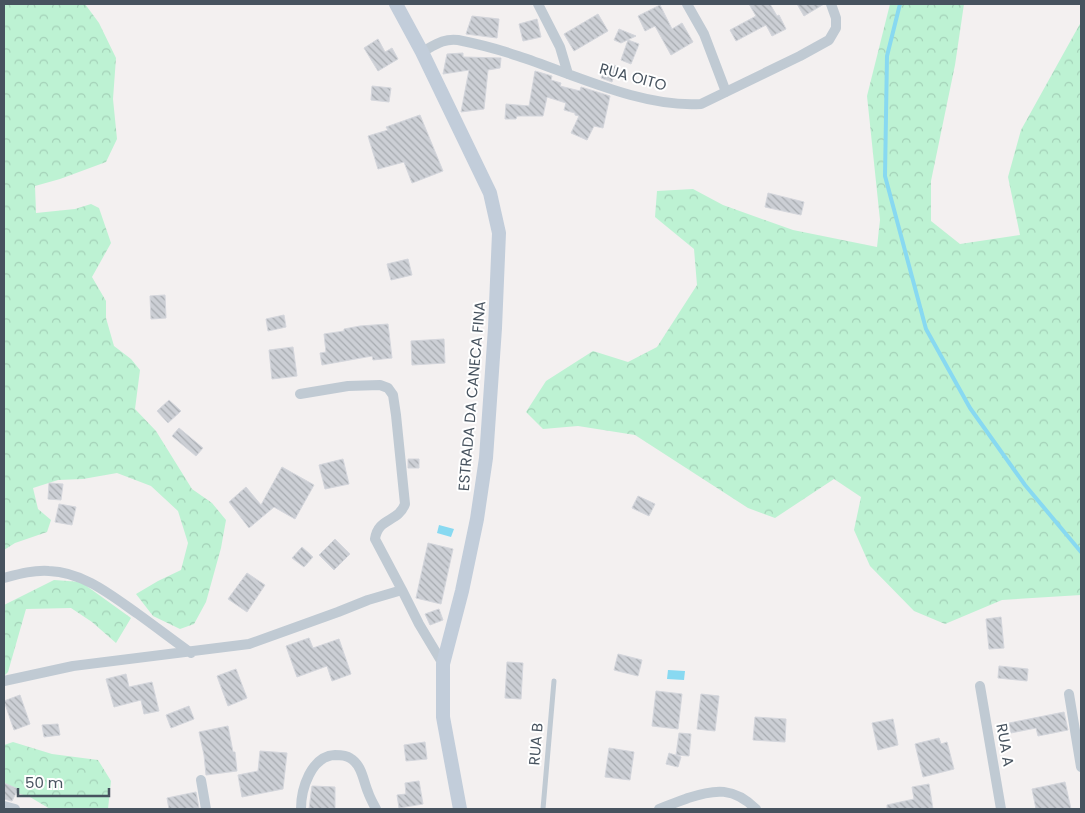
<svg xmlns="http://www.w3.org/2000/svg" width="1085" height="813" viewBox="0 0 1085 813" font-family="Poppins,sans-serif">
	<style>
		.forest { fill: url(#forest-crowns) }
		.water { fill: #88d9f1 }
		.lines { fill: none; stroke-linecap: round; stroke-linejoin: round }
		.stream { stroke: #88d9f1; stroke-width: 4 }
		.building { fill: url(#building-back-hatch); stroke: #d4d6dc }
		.lane { stroke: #c0cad3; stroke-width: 5 }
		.street { stroke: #c0cad3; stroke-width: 10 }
		.secondary { stroke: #c2cdda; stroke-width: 14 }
		.labels { text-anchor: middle; stroke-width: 4; stroke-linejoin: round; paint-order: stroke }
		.street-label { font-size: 15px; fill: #47535f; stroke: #fff }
	</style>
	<defs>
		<pattern id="forest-crowns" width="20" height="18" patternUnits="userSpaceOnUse" patternTransform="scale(1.25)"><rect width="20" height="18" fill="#bdf2d3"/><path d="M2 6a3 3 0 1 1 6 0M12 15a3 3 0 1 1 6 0" fill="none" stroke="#a4d1b8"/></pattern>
		<pattern id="building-back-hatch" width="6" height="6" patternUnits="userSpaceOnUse" patternTransform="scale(1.25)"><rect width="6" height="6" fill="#cccfd5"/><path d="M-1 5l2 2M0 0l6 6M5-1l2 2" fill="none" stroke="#a7abb0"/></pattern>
	</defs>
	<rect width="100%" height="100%" fill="#f3f0f0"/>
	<path class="forest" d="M4,4H85L99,23L116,58L113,99L117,139L106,162L60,179L35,186L36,213L75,209L91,204L99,208L111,243L92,277L106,301V318L114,346L131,359L140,370L135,409L156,431L192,489L212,503L226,520L221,548L206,602L194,624L180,629L153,616L136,594L158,581L181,570L188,543L178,511L151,486L117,473L83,479L58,480L33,488L38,509L51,520L47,532L15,543L4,550Z
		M890,4H964L955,65L931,181V221L960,244L1020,235L1008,177L1021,130L1081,22V595L1002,600L945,624L914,611L870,566L854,530L861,497L834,479L775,518L748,508L635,435L578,426L543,429L526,412L546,381L593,351L628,362L657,347L697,285L694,249L655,217L657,191L693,189L723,205L793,230L877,247L880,220L867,96Z
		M54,580L81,582L131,618L116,643L92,622L71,608L26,609L8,672L4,676V605Z
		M13,742L52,754L98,760L111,781L108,809H50L30,797L4,789V745Z"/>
	<path class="water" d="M439,525L454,529L451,537L437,533Z
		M668,670L685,671L684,680L667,679Z"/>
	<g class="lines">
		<path class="stream" d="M900,4L887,56L885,176L926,329L970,408L1025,485L1081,552"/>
	</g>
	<path class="building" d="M749,4H770L777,16L779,15L786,29L772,36L766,25L736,41L730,30L756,16Z
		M797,4H824L804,16Z
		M660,5L672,29L682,23L693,42L671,55L655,26L645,31L638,16Z
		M598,14L608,31L574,51L564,34Z
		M472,16L499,19L497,38L466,34Z
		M537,19L541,37L523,41L519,24Z
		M619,29L636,36L621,43L614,40Z
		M378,39L385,52L392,48L398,59L378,71L364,48Z
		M628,40L639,44L631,64L621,60Z
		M463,53V57L501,58L500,68L488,70L484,109L461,112L469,70L443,74L447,54Z
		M606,63L617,66L612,82L601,78Z
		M535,71L552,76L551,80L561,83L560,86L580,91L581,87L610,96L603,128L594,126L587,140L571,133L579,116L575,115V113L564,110L566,103L547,97L543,116H517L516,119H505L506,104L529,106Z
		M372,86L391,88L389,102L371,100Z
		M420,115L443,171L412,183L404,162L378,169L368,136L388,130L386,127Z
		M768,193L804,202L801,215L765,207Z
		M408,259L412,275L391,280L387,264Z
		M165,295L166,318L151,319L150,296Z
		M284,315L286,327L268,331L266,319Z
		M388,324L392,358L373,360L372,356L322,365L320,353L326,352L324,334L344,331V329L360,326Z
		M444,339L445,363L412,365L411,341Z
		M293,347L297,376L272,379L269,350Z
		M169,400L181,411L168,423L157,411Z
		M179,428L203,448L196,456L172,436Z
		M343,459L349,484L325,489L319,465Z
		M408,459H419V468H408Z
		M282,467L314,485L295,519L274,507L249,528L229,502L246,487L261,505Z
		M49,483L63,484L61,500L48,499Z
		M638,496L655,504L649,516L632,508Z
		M59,504L76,507L72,525L55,522Z
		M335,539L350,554L334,570L319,555Z
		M428,543L453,549L441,604L416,598Z
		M302,547L313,557L304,567L292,558Z
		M247,573L265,585L247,612L228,599Z
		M439,609L443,620L430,625L425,614Z
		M1001,617L1004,648L989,649L986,619Z
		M309,638L313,648L339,639L351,674L332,681L327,666L297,677L286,646Z
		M618,654L642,660L638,676L614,670Z
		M507,662L523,663L521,699L505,698Z
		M999,666L1028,669L1027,681L998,678Z
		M236,669L247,698L228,706L217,676Z
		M126,674L129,687L152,682L159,711L144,714L141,700L114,707L106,679Z
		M656,691L682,694L678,729L652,726Z
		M701,694L719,696L715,731L697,729Z
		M20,695L30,724L14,730L4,701Z
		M189,706L194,719L171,728L166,715Z
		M1064,712L1068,730L1038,736L1036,728L1011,733L1009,723Z
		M755,717L786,719L785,742L753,740Z
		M893,719L898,745L878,750L872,723Z
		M58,724L60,735L44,737L42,725Z
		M228,726L233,752H235L237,771L206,775L204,755L199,732Z
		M679,733L691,734L689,756L676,755Z
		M939,738L941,744L947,742L954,769L923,777L915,744Z
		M425,742L427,759L406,761L404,745Z
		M609,748L634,752L630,780L605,777Z
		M260,751L287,753L283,789L242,797L238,775L258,771Z
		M669,753L681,757L678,767L666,764Z
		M419,781L423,804L399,808L397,795L406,794L405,783Z
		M1065,782L1071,809H1036L1032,789Z
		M4,783L18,789L12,801L4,799Z
		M929,784L933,809H887V805L914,799L912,787Z
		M312,786L335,787V809H309Z
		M196,792L199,808L169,809L167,798Z"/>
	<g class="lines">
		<path class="lane" d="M543,809L554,681"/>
		<path class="street" d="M538,4L560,47L568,74
			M687,4L704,34L726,92
			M422,52C435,45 444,38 458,40C478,44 498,49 518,56C573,74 642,108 701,104L800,56L829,40L836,28V18L831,4
			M300,394L348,386L380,385L388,388L393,395L396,415L405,504C398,523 378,517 375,539L402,590
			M4,578C19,574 33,570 49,571C83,572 111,595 138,614C156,627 173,640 191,653
			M4,681L73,666L249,644L338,612L368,600L402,590L419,624L443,664
			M980,686L1001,809
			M1069,694L1081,767
			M201,780L206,809
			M4,806L15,809
			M301,809C301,789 311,756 335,755C340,755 346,755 350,758C362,765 363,780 368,792C370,798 373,803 376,809
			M659,809C668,805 678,802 688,798C715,789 734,787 756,809"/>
		<path class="secondary" d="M396,4L422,52L490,193L499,233L495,328L486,458L477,519L462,591L443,664V717L460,809"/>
	</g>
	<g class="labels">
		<g class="street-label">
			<text transform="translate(633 77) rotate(15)" y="5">RUA OITO</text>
			<text transform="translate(472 396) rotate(-85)" y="5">ESTRADA DA CANECA FINA</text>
			<text transform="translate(536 744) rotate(-85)" y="5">RUA B</text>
			<text transform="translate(1005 745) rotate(80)" y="5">RUA A</text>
		</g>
	</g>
	<rect width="1085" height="813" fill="none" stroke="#47535f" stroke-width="10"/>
	<path d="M18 788v8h91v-8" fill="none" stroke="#47535f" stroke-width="2.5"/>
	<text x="25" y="788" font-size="15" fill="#47535f" stroke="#ffffff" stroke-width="4" paint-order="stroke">50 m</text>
</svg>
